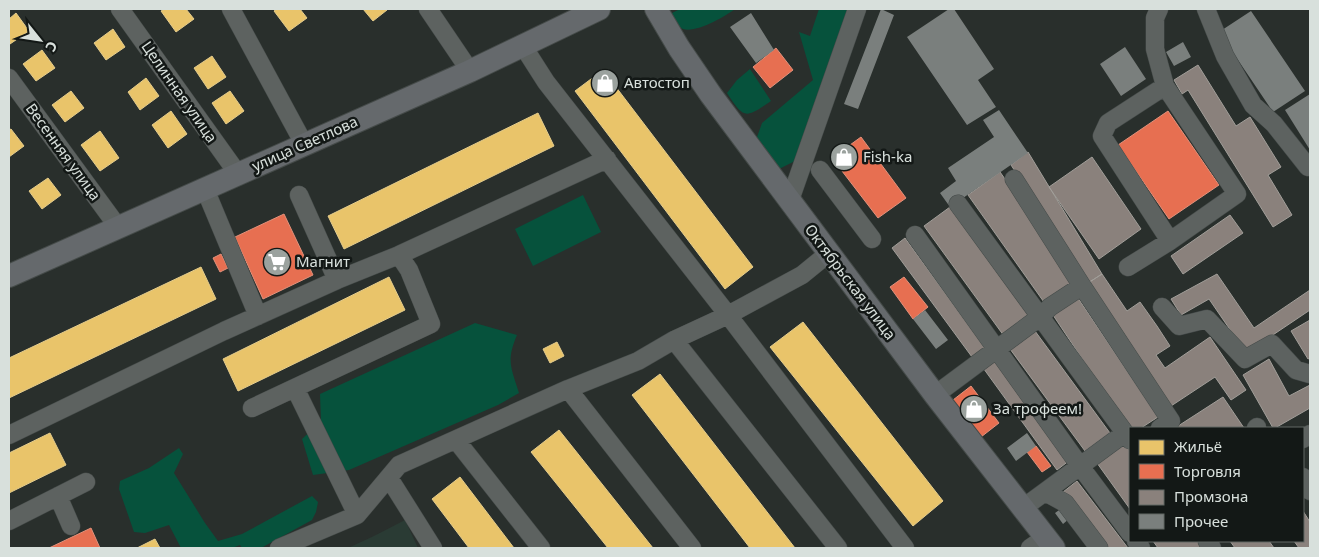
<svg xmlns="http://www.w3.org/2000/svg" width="1319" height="557" viewBox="0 0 1319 557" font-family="'Noto Sans',sans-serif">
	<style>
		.built { fill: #2a3b34 }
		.green { fill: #06523c }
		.homes { fill: #e9c46a; stroke: #e4cc8c }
		.shops { fill: #e76f51; stroke: #e2917b }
		.industry { fill: #8a817c; stroke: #a19e99 }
		.building { fill: #7a7f7d }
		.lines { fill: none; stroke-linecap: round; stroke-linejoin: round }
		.minor-casing { stroke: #454b49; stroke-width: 19 }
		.major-casing { stroke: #454b49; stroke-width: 24 }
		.minor { stroke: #5d6260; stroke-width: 18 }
		.major { stroke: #65696c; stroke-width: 22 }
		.labels { text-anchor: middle; stroke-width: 5; stroke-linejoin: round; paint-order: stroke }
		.poi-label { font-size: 15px; fill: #d8e0dc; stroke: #131816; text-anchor: start }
		.street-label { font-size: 15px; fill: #d8e0dc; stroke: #131816 }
	</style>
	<rect width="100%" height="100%" fill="#292f2c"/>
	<path class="built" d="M405,520L418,548H348L374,536Z"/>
	<path class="green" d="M680,9H735C724,17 697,33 683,29C678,27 673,19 670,14Z
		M819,9H850L795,161L779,169L757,137L762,123L813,80L799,32L810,36Z
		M750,69L771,101C745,119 744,119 727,93L737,80Z
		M583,195L601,232L533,266L515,229Z
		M475,323L517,335C506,361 511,367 519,393L498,405L349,470L313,475L302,439L321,421L320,394Z
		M179,448L183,454L174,473L205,523L218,541L242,534L312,496L318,502L316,512L312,520L261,548H242L240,545L232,548H181L169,525L145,533L134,532L119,489L120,481L149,468Z"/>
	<path class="homes" d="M165,9H186L194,19L176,32L161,11Z
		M277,9H300L307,18L289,31L274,11Z
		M363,9H386L387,10L373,21Z
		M16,13L29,31L10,44L9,19Z
		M113,29L125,47L106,60L94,43Z
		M42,50L55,68L36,81L23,64Z
		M212,56L226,77L208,89L194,68Z
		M603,70L753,267L725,289L575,91Z
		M146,78L159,96L140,110L128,92Z
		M71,91L84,108L65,122L52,105Z
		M230,91L244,111L226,124L212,103Z
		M171,111L187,134L168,148L152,125Z
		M538,113L554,146L344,249L328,216Z
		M11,129L24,146L9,157V130Z
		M100,131L119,158L100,171L81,145Z
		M48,178L61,195L42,209L29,191Z
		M201,267L216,299L9,398V358Z
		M389,277L405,310L238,391L223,359Z
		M803,322L943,501L913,526L770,347Z
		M557,342L564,356L550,363L543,349Z
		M660,374L795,548H750L632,395Z
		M559,430L653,548H608L531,452Z
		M50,433L66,465L9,493V453Z
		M460,477L514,548H469L432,499Z
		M155,539L160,548H137Z"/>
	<path class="shops" d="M776,48L793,70L770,88L753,67Z
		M1168,111L1219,185L1169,219L1118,145Z
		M861,137L906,198L878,218L832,158Z
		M284,214L313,275L263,299L235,237Z
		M221,254L228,268L220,272L213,258Z
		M904,277L928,307L913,319L890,287Z
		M971,386L999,423L981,437L953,400Z
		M1036,446L1051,466L1042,472L1027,452Z
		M91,528L100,548H49Z"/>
	<path class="industry" d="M1198,65L1236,126L1250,117L1281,167L1268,175L1292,215L1273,227L1188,90L1182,94L1174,80Z
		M1028,152L1102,274L1088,283L1011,165Z
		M1092,157L1141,229L1099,259L1049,187Z
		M1000,172L1078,282L1046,305L968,195Z
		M950,207L1030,317L1004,336L924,226Z
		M1230,215L1243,233L1183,274L1171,256Z
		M905,238L985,348L972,357L892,248Z
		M1102,274L1127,311L1140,302L1157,326L1170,346L1156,355L1165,368L1210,337L1246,390L1231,400L1215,377L1171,406L1088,283Z
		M1217,274L1254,328L1310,290V310L1246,353L1209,299L1181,315L1171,299Z
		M1076,295L1158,417L1141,428H1130V431L1051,312Z
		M1310,320V358L1308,359L1291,331Z
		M1035,331L1110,433L1085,451L1010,349Z
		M994,356L1070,460L1057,470L981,365Z
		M1269,359L1289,396L1310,385V408L1275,428H1273L1243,375Z
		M1223,397L1244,428H1175Z
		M1125,443L1130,450V509L1097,463Z
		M1077,481L1128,548H1105L1063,492Z
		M1303,511L1310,522V548H1299L1294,541H1303Z
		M1153,541H1197L1202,548H1158Z
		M1230,541H1269L1274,548H1235Z"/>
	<path class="building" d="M881,9L894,15L858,109L844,104Z
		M949,9H954L994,69L978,80L996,107L967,125L907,37Z
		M1251,11L1305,91L1273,112L1219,32Z
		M751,13L774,50L756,63L730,27Z
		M1183,42L1191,57L1174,66L1166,52Z
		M1125,47L1146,79L1121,96L1100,64Z
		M1310,94V150L1285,110Z
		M999,110L1028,153L950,207L940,193L956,181L948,168L994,137L983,120Z
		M925,310L948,340L936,349L913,319Z
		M1027,433L1036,446L1016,461L1007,448Z
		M1062,508L1070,518L1063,524L1055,513Z"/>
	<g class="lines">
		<g class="minor-casing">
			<path id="minor" d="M120,9L238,174
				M231,9L304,144
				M428,9L470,71
				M1159,9L1155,18V49L1165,86L1237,194L1170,241L1102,136L1108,123L1165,86
				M1206,9L1225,56L1253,105L1274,124L1308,167
				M523,46L546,82L728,315L905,548
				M9,78L118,227
				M820,170L872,239
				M1014,179L1082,286
				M205,189L258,316
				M299,195L337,280
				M790,200L857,9
				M958,204L1125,433
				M915,235L1080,466L1130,533
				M1128,267L1170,241
				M1162,307L1179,326L1207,319L1245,359L1272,344L1296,370L1310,374
				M674,340L838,548
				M295,388L357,515
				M568,389L692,548
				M935,395L1040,317L1050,307L1082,286L1171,421L1160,428
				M252,408L431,324L409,270L399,255
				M1256,428L1257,427
				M9,435L224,331L337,280L399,255L607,159
				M1303,439L1310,434
				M456,440L541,548
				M1303,477L1310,491
				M389,478L433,548
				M1045,492L1065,503L1099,548
				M58,496L71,526
				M1023,508L1125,433L1130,440
				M9,521L86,482
				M1136,541L1141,548
				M1207,541L1212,548
				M279,548L357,515L399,465L568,389L638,361L674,340L728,315L802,275L829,253
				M1030,548L1046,537"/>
		</g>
		<g class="major-casing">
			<path id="major" d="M656,9L679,48L711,95L935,395L1054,548
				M9,276L470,71L599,9"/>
		</g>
		<use href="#minor" class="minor"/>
		<use href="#major" class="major"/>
	</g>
	<defs>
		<g id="shop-disc" transform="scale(1.4375)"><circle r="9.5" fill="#9ba29e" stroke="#131816"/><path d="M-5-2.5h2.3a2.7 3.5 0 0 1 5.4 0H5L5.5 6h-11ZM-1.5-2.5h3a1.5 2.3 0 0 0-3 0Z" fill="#fff"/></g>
		<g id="supermarket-disc" transform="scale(1.4375)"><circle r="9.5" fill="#9ba29e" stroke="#131816"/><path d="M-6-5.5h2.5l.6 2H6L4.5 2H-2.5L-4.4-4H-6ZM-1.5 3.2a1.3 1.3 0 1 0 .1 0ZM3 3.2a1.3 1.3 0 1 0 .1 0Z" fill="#fff"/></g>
	</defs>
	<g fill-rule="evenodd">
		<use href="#shop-disc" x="605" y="83"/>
		<use href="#shop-disc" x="844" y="157"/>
		<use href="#supermarket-disc" x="277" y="262"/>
		<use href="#shop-disc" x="974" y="409"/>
	</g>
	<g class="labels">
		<g class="poi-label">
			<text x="624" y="88">Автостоп</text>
			<text x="863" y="162">Fish-ka</text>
			<text x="296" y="267">Магнит</text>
			<text x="993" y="414">За трофеем!</text>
		</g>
		<g class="street-label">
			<text transform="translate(179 92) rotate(55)" y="5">Целинная улица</text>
			<text transform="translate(305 144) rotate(-24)" y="5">улица Светлова</text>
			<text transform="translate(63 152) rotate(54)" y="5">Весенняя улица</text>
			<text transform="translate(850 282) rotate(53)" y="5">Октябрьская улица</text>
		</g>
	</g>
	<rect width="1319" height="557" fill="none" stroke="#d8e0dc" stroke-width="20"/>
	<rect x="1129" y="427" width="175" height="115" fill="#131816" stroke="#626865"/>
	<rect x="1139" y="440" width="25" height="15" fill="#e9c46a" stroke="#626865"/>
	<text x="1174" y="452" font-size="15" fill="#d8e0dc">Жильё</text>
	<rect x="1139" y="464" width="25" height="15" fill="#e76f51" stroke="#626865"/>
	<text x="1174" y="477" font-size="15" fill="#d8e0dc">Торговля</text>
	<rect x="1139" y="490" width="25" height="15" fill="#8a817c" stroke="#626865"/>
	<text x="1174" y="502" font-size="15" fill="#d8e0dc">Промзона</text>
	<rect x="1139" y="514" width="25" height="15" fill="#7a7f7d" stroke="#626865"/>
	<text x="1174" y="527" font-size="15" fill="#d8e0dc">Прочее</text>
	<g transform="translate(40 40) rotate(120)" stroke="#131816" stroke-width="4" paint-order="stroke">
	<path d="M0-4L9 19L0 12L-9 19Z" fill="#d8e0dc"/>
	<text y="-8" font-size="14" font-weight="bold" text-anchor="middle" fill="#d8e0dc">С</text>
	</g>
</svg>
